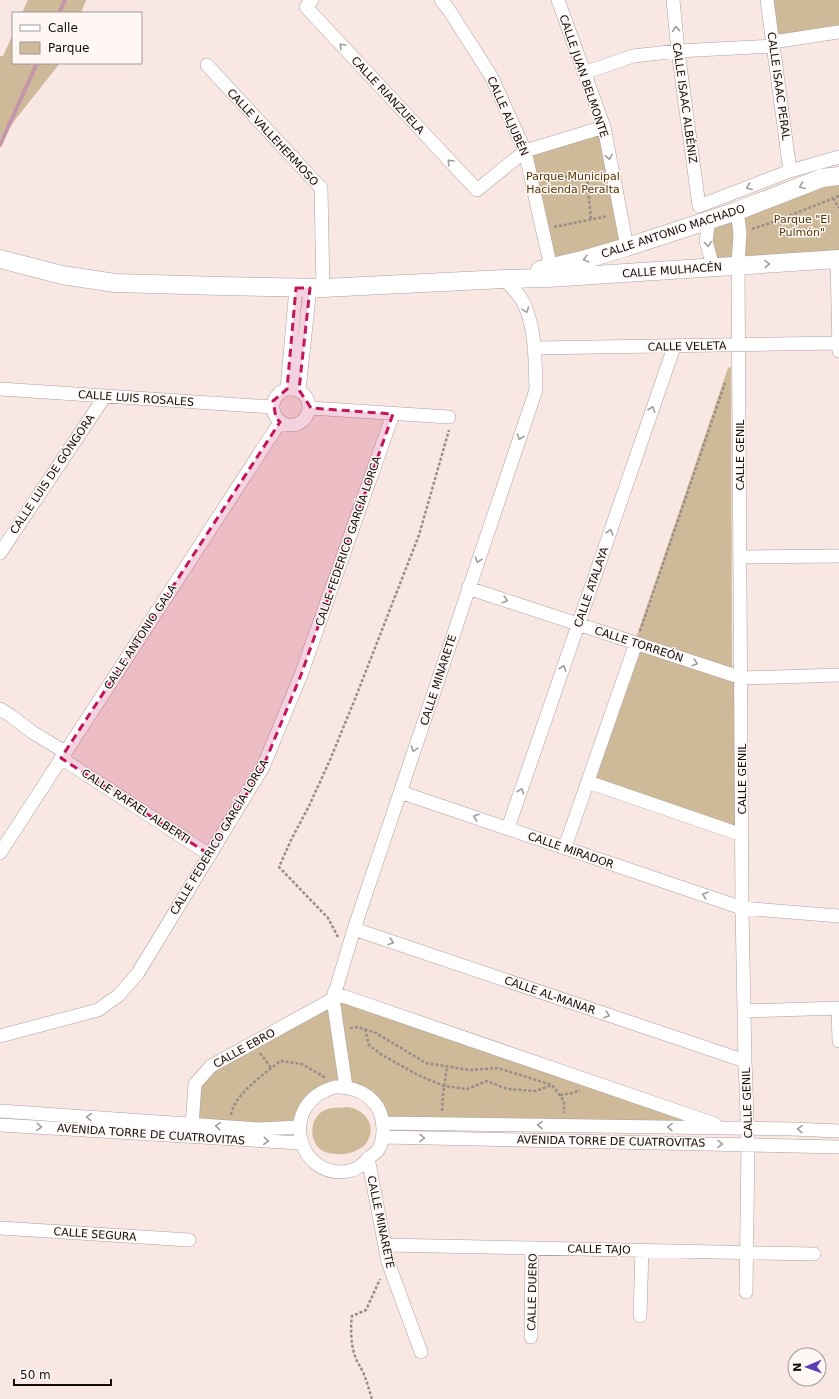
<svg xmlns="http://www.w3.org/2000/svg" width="839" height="1399" viewBox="0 0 839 1399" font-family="'DejaVu Sans',sans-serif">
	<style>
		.green { fill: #ceb998 }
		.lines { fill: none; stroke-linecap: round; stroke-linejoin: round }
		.stream { stroke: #c496a8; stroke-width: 4 }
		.street-casing { stroke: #b0a09c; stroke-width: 14 }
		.secondary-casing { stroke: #b0a09c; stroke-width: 19 }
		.path { stroke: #9a8e8a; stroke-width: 2.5; stroke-dasharray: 3 2; stroke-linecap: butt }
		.street { stroke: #fff; stroke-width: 13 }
		.secondary { stroke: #fff; stroke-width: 18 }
		.oneway { stroke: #a09e9d }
		.marked { fill: #c2185b; fill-opacity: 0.2; stroke: #c2185b; stroke-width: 3; stroke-dasharray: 8 5; stroke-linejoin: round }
		.labels { text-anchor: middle; stroke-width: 3; stroke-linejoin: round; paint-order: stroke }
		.street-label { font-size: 11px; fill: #120d0b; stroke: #fef7f5 }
		.park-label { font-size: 11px; fill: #523904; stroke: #fef7f5 }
	</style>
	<rect width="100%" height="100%" fill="#f8e7e2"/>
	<path class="green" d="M28,0H86L81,13H22Z
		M767,0H839V32L773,42Z
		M13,34V63H60L0,139V56H3Z
		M604,127L627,247L551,268L525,151Z
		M839,176V250L820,260L713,267L709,220Z
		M731,367L732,668L636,638L728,368Z
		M636,643L742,678V835L588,782Z
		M333,999L727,1128L383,1123L366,1095L326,1090L299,1127L192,1125L195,1084L211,1066Z
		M347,1107C363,1108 378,1125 367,1142C359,1155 332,1158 320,1149C307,1138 311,1113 328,1109C334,1107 341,1108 347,1107Z"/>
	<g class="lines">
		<path class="stream" d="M59,13L65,0
			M0,145L37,63"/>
		<g class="street-casing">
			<path id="street" d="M312,0L306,7L477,190L525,151L604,127
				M441,0L449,10L491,76L525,151L551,268
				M558,0L604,127L627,247
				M673,0L678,51L699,206L790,171L839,157
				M767,0L790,171
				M773,42L839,32
				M207,65L321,188L323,288
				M584,73L633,56L678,51L773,46
				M737,211L740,233L738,265L742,908L745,1061L748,1144L746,1292
				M709,220L706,241L713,267
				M837,260L839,351
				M535,348L839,343
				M273 407a18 18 0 1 1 36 0a18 18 0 1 1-36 0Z
				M0,389L272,407
				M287,389L296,288
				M299,390L310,288
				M310,408L449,417
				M0,553L105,396
				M741,557L839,556
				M468,588L742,678L839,675
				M0,709L11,716L32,732L65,752
				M61,758L210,855
				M588,782L742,835
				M400,792L742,908L839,916
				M508,828L674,347
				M565,847L636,643
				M0,853L280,422
				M354,929L745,1061
				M334,993L715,1124
				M838,1008L839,1041
				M744,1011L839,1008
				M0,1036L98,1010L119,995L138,973L263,767L301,675L393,414
				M335,1087C361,1086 383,1101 383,1129C383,1136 382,1144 378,1150C376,1153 372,1155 369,1158C362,1164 359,1169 349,1171C298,1181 276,1103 335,1087Z
				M346,1087L333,999L354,929L536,390C535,362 536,332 525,306C521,296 512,287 504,279
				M0,1111L259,1129L299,1127
				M383,1123L792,1129L839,1131
				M0,1125L301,1143
				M192,1125L195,1084L211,1066L333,999
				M383,1137L839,1147
				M368,1158L388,1262L421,1352
				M0,1228L189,1240
				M385,1245L814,1254
				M640,1316L642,1250
				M531,1337L532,1248"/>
		</g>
		<g class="secondary-casing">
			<path id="secondary" d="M0,259L62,275L115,283L221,286L323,288L504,279L548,278L839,259
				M540,270L586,259L627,247L737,211L822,178L839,176"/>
		</g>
		<path class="path" d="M587,176L591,220
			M544,178L601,175
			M833,198L839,208
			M554,227L608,216
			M752,229L776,221L839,196
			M640,631L725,383
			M338,937L328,918L279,867L291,840L309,806L330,760L357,694L419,535L449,430
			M350,1028L358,1027L376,1033L426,1063L470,1070L498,1068L552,1085L564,1101V1113
			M365,1029L369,1045L382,1055L418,1075L444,1086L467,1089L487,1081L507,1089L536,1091L552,1085
			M260,1053L271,1068
			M560,1095L573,1093L580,1090
			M442,1111L443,1094L447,1067
			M231,1115C234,1094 265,1074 280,1061L302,1064L326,1078
			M372,1399C369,1390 367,1381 363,1372C361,1368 359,1365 357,1361C351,1348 350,1330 352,1316L366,1310L380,1279"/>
		<use href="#street" class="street"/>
		<use href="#secondary" class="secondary"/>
	</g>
	<defs><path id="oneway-chevron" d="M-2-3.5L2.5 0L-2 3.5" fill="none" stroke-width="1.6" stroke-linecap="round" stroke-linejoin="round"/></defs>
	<g class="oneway">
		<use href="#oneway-chevron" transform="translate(676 29) rotate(-96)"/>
		<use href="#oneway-chevron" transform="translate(342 46) rotate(-133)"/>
		<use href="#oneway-chevron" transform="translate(609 157) rotate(79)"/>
		<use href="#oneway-chevron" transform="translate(450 162) rotate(-133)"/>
		<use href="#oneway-chevron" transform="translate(802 186) rotate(159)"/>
		<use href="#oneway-chevron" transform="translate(749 187) rotate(159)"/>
		<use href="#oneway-chevron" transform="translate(708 244) rotate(82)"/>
		<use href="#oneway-chevron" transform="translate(586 259) rotate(165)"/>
		<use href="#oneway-chevron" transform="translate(767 264) rotate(-3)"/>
		<use href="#oneway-chevron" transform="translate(526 310) rotate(70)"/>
		<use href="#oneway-chevron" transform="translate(652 409) rotate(-71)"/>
		<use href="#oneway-chevron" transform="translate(520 437) rotate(109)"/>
		<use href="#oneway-chevron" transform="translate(610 532) rotate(-71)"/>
		<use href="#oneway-chevron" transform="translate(478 560) rotate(109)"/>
		<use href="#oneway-chevron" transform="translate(505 600) rotate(18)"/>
		<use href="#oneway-chevron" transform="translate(695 663) rotate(18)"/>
		<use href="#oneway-chevron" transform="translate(563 668) rotate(-71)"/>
		<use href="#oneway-chevron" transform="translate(414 749) rotate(108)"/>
		<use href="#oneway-chevron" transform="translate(521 791) rotate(-71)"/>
		<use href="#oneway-chevron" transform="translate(476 817) rotate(-161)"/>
		<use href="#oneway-chevron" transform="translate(705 895) rotate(-161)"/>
		<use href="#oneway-chevron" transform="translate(391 942) rotate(19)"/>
		<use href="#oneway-chevron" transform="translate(607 1015) rotate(19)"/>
		<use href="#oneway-chevron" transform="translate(89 1117) rotate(-176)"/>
		<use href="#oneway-chevron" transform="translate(540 1125) rotate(-179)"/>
		<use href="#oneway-chevron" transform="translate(218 1126) rotate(-176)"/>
		<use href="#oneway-chevron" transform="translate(39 1127) rotate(4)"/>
		<use href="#oneway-chevron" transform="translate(670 1127) rotate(-179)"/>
		<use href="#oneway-chevron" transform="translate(800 1129) rotate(-178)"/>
		<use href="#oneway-chevron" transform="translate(422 1138) rotate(1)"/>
		<use href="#oneway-chevron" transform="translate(266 1141) rotate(4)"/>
		<use href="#oneway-chevron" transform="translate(720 1144) rotate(1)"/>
	</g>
	<path class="marked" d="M296,288H310L299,390L311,408L393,414L301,675L263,767L210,855L61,758L280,422L276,418L273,401L287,389Z"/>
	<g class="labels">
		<g class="street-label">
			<text transform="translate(584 76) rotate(71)" y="4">CALLE JUAN BELMONTE</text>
			<text transform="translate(779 86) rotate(82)" y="4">CALLE ISAAC PERAL</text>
			<text transform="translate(388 95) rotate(47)" y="4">CALLE RIANZUELA</text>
			<text transform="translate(685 103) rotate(82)" y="4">CALLE ISAAC ALBÉNIZ</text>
			<text transform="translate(508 116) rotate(66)" y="4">CALLE ALJUBÉN</text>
			<text transform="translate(273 137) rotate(47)" y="4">CALLE VALLEHERMOSO</text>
			<text transform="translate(673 231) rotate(-18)" y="4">CALLE ANTONIO MACHADO</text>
			<text transform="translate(672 270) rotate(-4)" y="4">CALLE MULHACÉN</text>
			<text transform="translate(687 346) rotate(-1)" y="4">CALLE VELETA</text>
			<text transform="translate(136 398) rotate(4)" y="4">CALLE LUIS ROSALES</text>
			<text transform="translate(740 455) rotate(-90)" y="4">CALLE GENIL</text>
			<text transform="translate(52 474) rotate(-56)" y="4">CALLE LUIS DE GÓNGORA</text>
			<text transform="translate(348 541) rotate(-71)" y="4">CALLE FEDERICO GARCÍA LORCA</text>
			<text transform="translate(591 587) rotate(-71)" y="4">CALLE ATALAYA</text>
			<text transform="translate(140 637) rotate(-57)" y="4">CALLE ANTONIO GALA</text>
			<text transform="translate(639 644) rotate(18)" y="4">CALLE TORREÓN</text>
			<text transform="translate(438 680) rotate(-72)" y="4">CALLE MINARETE</text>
			<text transform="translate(742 779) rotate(-90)" y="4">CALLE GENIL</text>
			<text transform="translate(136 806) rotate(33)" y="4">CALLE RAFAEL ALBERTI</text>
			<text transform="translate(219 837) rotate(-59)" y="4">CALLE FEDERICO GARCÍA LORCA</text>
			<text transform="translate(571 850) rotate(19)" y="4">CALLE MIRADOR</text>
			<text transform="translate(550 995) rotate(19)" y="4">CALLE AL-MANAR</text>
			<text transform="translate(244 1048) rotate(-29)" y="4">CALLE EBRO</text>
			<text transform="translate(747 1103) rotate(-92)" y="4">CALLE GENIL</text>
			<text transform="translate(151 1134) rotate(4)" y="4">AVENIDA TORRE DE CUATROVITAS</text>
			<text transform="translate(611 1141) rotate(1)" y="4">AVENIDA TORRE DE CUATROVITAS</text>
			<text transform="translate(381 1222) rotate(78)" y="4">CALLE MINARETE</text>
			<text transform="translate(95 1234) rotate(4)" y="4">CALLE SEGURA</text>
			<text transform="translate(599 1249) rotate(1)" y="4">CALLE TAJO</text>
			<text transform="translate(532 1292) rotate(-89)" y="4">CALLE DUERO</text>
		</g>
		<g class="park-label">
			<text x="573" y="180">Parque Municipal<tspan x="573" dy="13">Hacienda Peralta</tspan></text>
			<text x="802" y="223">Parque "El<tspan x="802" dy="13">Pulmón"</tspan></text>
		</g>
	</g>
	<rect x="12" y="12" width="130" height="52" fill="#fef7f5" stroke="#a09997"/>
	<rect x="20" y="25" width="20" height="6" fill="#ffffff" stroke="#a09997"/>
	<text x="48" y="32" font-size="12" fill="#120d0b">Calle</text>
	<rect x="20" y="42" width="20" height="12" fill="#ceb998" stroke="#a09997"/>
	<text x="48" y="52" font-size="12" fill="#120d0b">Parque</text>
	<g transform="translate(807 1367) rotate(268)"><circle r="19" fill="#fef7f5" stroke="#a09997"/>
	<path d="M0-3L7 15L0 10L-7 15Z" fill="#5b3eb7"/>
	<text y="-6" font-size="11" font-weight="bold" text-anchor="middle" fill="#120d0b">N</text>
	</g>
	<path d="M14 1379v6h97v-6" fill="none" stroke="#120d0b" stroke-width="2"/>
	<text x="20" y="1379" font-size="12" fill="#120d0b" stroke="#fef7f5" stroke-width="3" paint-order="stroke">50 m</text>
</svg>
